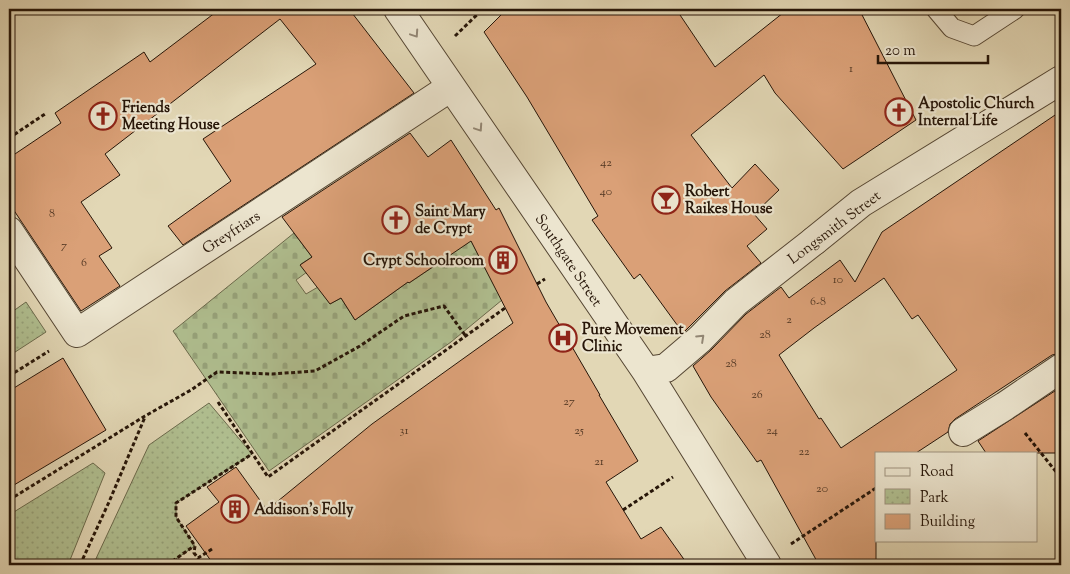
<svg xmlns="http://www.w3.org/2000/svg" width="1070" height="574" viewBox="0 0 1070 574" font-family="'Sorts Mill Goudy',serif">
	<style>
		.cemetery { fill: url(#cemetery-stones); stroke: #6b6a4c }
		.park { fill: url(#park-dots); stroke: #6b6a4c }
		.building { fill: #daa077; stroke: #261508; fill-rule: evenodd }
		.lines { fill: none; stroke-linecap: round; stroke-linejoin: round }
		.service-casing { stroke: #554633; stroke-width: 21 }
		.pedestrian-casing { stroke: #554633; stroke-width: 30 }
		.minor-casing { stroke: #554633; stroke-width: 30 }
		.path { stroke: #261508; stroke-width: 3; stroke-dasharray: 4 2.5; stroke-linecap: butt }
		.service { stroke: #ece5cf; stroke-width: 19 }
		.pedestrian { stroke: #ece5cf; stroke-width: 28 }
		.minor { stroke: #ece5cf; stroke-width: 28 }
		.oneway { stroke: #938775 }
		.labels { text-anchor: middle; stroke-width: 4.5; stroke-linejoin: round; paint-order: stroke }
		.number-label { font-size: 12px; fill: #533824 }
		.poi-label { font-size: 15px; font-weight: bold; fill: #261508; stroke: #ece5cf; text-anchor: start }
		.street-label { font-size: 15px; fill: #261508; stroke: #ece5cf }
	</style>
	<defs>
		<pattern id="cemetery-stones" width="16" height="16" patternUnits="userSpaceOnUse" patternTransform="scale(1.25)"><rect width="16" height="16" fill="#b0bf90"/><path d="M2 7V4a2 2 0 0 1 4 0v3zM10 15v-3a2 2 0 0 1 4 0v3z" fill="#97a37b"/></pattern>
		<pattern id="park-dots" width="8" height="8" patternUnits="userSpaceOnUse" patternTransform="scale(1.25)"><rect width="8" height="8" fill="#b0bf90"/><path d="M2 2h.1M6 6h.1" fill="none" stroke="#97a37b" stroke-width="1.8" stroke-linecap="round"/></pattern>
	</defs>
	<rect width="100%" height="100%" fill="#e2d7b5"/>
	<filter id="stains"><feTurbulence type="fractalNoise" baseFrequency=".004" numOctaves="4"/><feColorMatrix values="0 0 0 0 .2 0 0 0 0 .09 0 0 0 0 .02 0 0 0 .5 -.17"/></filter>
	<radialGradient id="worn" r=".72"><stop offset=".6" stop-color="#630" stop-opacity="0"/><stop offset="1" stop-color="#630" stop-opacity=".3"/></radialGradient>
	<path class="cemetery" d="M294,233L312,257L301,264L307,272L296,280L306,294L318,287L330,304L341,298L355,320L408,282L409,283L439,263L468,235L502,300L451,342L269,471L173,331Z"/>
	<path class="park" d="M26,302L46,332L9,356V314Z
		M209,403L252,454L176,503V517L195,546L167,565H93L149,445Z
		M93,463L105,473L68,565H9V515Z"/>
	<path class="building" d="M220,9H349L414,93L183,245L168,226L231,181L203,139L316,64L280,19L105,154L120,175L81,202L112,248L99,256L120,286L81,311L9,203V158L61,123L55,113L144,52L150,62Z
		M507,9H676L715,67L788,9H859L916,120L843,169L775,93L764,75L691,135L732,188L755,164L779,190L754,214L767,229L747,246L761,263L725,291L683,333L640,274L634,279L592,220L598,216L527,97L484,32Z
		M1061,111V353L1052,355L955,419L950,424L948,432L916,453H876V565H819L761,460L757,462L711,397L693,366L711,350L746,314L781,287L789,298L840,260L855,282L882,232ZM884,278L912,319L918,315L957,370L841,448L821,418L819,419L779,355L814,328Z
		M410,133L428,157L451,140L496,210L499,208L546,302L600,395H599L638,461L606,482L641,539L661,527L688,565H214L186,526L219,502L207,487L236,467L267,510L372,424L513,323L471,241L409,283L408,282L355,320L341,298L330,304L300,265L312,257L282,217Z
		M63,358L106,430L9,488V391Z
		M1061,387V453H986L978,441Z"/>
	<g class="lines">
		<g class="service-casing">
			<path id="service" d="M936,9L952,28L974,36L1015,9"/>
		</g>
		<g class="pedestrian-casing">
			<path id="pedestrian" d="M398,9L646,371L767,565
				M9,231L77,333L451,87
				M646,371L666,368L700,339L736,302L814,241"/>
		</g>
		<g class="minor-casing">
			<path id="minor" d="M814,241L861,203L1061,80
				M963,432L1005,406L1061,368"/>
		</g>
		<path class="path" d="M455,36L483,9
			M9,138L45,114
			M537,284L545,279
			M9,376L49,351
			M218,402L268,477L505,308
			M1025,433L1061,478
			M9,500L145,416L191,390L217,372L272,374L315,371L360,346L404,316L444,306L465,335
			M623,510L673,477
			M791,544L876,488
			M212,549L198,558L194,553L195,546L176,517V503L252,454
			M80,565L109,502L145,417
			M167,565L194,546"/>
		<use href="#service" class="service"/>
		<use href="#pedestrian" class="pedestrian"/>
		<use href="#minor" class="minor"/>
	</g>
	<defs><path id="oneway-chevron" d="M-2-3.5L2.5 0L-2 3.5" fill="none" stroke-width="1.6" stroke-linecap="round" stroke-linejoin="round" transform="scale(1.25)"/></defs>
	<g class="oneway">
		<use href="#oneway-chevron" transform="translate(415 34) rotate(56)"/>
		<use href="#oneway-chevron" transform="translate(479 128) rotate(56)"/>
		<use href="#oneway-chevron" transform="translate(701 338) rotate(-43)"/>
	</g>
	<defs>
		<g id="church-ring" transform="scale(1.4375)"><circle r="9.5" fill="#ece5cf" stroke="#8f2418" stroke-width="1.5"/><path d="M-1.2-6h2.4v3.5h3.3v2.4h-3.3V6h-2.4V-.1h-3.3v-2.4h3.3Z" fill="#8f2418"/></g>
		<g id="bar-ring" transform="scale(1.4375)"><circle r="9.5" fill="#ece5cf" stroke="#8f2418" stroke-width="1.5"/><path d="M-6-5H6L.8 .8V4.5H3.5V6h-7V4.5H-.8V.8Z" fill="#8f2418"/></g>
		<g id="building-ring" transform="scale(1.4375)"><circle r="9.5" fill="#ece5cf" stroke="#8f2418" stroke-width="1.5"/><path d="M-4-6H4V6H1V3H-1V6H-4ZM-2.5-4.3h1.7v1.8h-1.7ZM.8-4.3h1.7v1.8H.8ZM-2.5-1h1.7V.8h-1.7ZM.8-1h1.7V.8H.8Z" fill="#8f2418"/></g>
		<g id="hospital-ring" transform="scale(1.4375)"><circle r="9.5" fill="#ece5cf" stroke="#8f2418" stroke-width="1.5"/><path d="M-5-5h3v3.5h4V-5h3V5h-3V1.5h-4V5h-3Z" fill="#8f2418"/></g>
	</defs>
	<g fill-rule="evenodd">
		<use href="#church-ring" x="899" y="112"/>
		<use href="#church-ring" x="103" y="116"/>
		<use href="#bar-ring" x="666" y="200"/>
		<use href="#church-ring" x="396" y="220"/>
		<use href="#building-ring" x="503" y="260"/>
		<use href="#hospital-ring" x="563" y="338"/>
		<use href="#building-ring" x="235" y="509"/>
	</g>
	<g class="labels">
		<g class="number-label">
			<text x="851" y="72">1</text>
			<text x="606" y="166">42</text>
			<text x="606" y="195">40</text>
			<text x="52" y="217">8</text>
			<text x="64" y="249">7</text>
			<text x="84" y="266">6</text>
			<text x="838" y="283">10</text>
			<text x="818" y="305">6-8</text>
			<text x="789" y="323">2</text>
			<text x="765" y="338">28</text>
			<text x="731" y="367">28</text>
			<text x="757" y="398">26</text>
			<text x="569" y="405">27</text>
			<text x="404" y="434">31</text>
			<text x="579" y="434">25</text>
			<text x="772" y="434">24</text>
			<text x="804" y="455">22</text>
			<text x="599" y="465">21</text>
			<text x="822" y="492">20</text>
		</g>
		<g class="poi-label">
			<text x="918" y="108">Apostolic Church<tspan x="918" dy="17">Internal Life</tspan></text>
			<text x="122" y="112">Friends<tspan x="122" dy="17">Meeting House</tspan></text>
			<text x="685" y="196">Robert<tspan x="685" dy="17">Raikes House</tspan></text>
			<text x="415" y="216">Saint Mary<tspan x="415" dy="17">de Crypt</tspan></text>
			<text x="484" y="265" text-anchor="end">Crypt Schoolroom</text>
			<text x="582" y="334">Pure Movement<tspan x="582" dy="17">Clinic</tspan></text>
			<text x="254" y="514">Addison's Folly</text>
		</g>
		<g class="street-label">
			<text transform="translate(834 227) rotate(-37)" y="5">Longsmith Street</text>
			<text transform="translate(231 232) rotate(-33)" y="5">Greyfriars</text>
			<text transform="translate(569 260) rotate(56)" y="5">Southgate Street</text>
		</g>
	</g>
	<rect width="1070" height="574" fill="none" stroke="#e2d7b5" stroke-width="30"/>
	<rect x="10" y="10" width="1050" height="554" fill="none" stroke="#261508" stroke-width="2.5"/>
	<rect x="15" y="15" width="1040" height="544" fill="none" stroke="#261508"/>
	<rect x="875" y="452" width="162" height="90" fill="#ece5cf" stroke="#9d927f"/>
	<rect x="885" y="468" width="25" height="8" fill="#ece5cf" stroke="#9d927f"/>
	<text x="920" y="476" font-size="15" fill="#261508">Road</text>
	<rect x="885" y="489" width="25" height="15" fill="url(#park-dots)" stroke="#9d927f"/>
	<text x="920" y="502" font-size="15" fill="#261508">Park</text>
	<rect x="885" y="514" width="25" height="15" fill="#daa077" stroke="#9d927f"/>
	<text x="920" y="526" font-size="15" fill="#261508">Building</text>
	<path d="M878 55v8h110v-8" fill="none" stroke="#261508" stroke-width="2.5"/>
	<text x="885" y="55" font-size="15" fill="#261508" stroke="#ece5cf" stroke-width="4" paint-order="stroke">20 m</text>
	<rect width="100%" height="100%" filter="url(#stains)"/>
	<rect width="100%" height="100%" fill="url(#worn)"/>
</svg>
